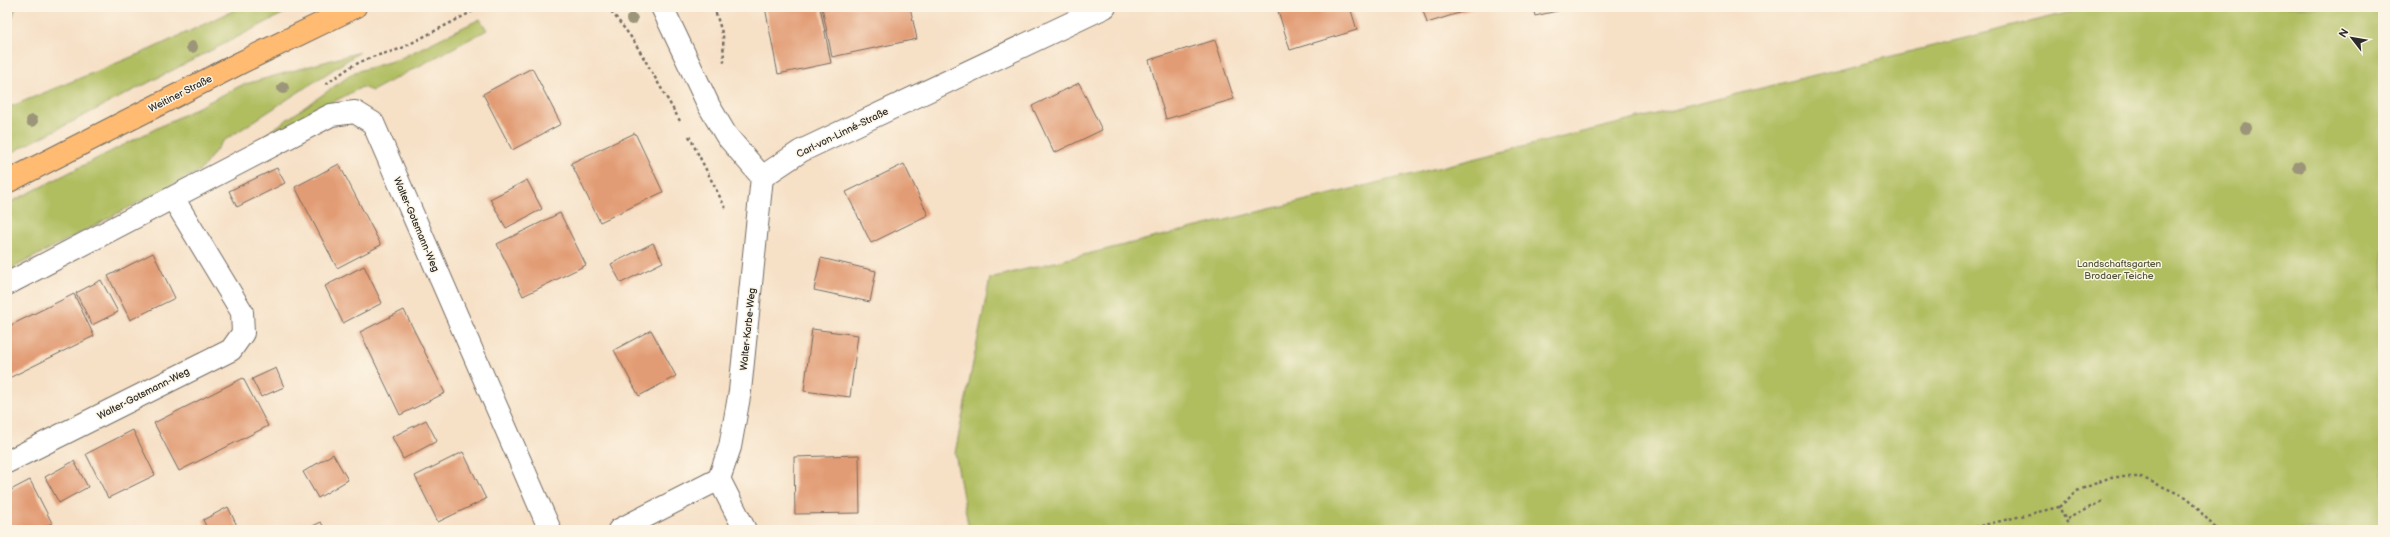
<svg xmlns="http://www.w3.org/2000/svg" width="2390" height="537" viewBox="0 0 2390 537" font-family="'Balsamiq Sans',sans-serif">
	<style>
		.green { fill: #b0be60; stroke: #6e7446 }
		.building { fill: #e29c75 }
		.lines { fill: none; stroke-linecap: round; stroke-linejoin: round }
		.street-casing { stroke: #726a61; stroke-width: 24 }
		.primary-casing { stroke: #726a61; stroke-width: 24 }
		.path { stroke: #726a61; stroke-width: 2.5; stroke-dasharray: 3 3; stroke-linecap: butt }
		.street { stroke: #fff; stroke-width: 22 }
		.primary { stroke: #ffbb71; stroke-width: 22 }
		.tree { fill: #9c957a }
		.labels { text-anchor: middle; stroke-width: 3; stroke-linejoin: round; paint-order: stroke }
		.street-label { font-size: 10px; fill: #2b2b2b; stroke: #fcf5e5 }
		.park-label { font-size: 10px; fill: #53573b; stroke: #fcf5e5 }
	</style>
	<rect width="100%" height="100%" fill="#fcf5e5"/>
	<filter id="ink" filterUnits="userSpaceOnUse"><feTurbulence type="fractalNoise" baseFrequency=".025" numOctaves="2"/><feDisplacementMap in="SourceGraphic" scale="8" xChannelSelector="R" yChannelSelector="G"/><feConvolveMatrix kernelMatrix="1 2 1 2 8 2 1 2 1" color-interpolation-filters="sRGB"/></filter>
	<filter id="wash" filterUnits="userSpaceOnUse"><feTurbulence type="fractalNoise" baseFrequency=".012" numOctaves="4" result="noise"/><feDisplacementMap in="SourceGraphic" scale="16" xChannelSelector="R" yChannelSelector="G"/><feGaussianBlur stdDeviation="0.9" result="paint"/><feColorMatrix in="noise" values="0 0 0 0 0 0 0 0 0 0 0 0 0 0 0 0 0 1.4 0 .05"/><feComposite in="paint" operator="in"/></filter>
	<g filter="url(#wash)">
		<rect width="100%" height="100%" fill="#f6e0c6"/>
		<path class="green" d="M7,7H16L7,32Z
			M241,7H296L7,155V108L151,49Z
			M2091,7H2383V530H969L955,453L990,278Z
			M480,19L487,30L372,91L362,87L252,144L355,72L399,59Z
			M360,52L222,142L201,170L7,271V204L242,85Z"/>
		<g id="blocks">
			<path class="building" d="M765,7H820L831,63L778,74Z
				M822,7H910L917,39L832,57Z
				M1277,7H1350L1357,30L1290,50Z
				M1422,7H1478L1427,23Z
				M1533,7H1570V8L1535,16Z
				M1215,40L1234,99L1166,119L1149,60Z
				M532,68L561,124L512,150L483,94Z
				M1079,83L1102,130L1054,153L1032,106Z
				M635,133L663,192L600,222L571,163Z
				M339,164L381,245L337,268L295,187Z
				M904,164L928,215L871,243L846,192Z
				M277,168L285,183L237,207L229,191Z
				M527,180L542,209L506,228L490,199Z
				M560,213L586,265L523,296L497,244Z
				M653,243L663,262L621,283L611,264Z
				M153,253L175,298L130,320L108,276Z
				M821,258L876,271L870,302L814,290Z
				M364,266L382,303L343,323L325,286Z
				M101,280L118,312L92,325L76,293Z
				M74,294L94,336L7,379V327Z
				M404,310L445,393L400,415L360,332Z
				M812,329L858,335L850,397L804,391Z
				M651,330L676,376L639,396L614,350Z
				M276,368L284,387L261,397L252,379Z
				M243,378L268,426L179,471L154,423Z
				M426,420L437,441L403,459L392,437Z
				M133,430L155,475L108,498L86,454Z
				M463,452L486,499L438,522L415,476Z
				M333,454L348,480L318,498L303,472Z
				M859,455L860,513L795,514L794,457Z
				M74,461L88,487L59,503L45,477Z
				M30,480L52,523L38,530H7V492Z
				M228,507L239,530H208L203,520Z
				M321,522L325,530H305Z"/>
		</g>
	</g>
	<g filter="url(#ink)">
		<use href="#blocks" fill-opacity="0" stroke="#726a61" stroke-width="1"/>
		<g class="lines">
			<g class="street-casing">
				<path id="street" d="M662,7L709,106L726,135L762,177
					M762,177L801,151L1105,7
					M7,284L331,115L355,112L373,123L550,530
					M7,462L231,350L243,333L242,312L173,198
					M719,479L745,530
					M619,530L719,479L730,447L740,391L762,177"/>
			</g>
			<g class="primary-casing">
				<path id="primary" d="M7,182L240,63L355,7"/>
			</g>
			<path class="path" d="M608,7L634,41L680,121
				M714,7L723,36L724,64
				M326,84L352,66L372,57L400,49L481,7
				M689,136L725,207H728
				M2059,507L2077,491L2111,477H2141L2188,498L2217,530
				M2067,519L2104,500
				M1963,530L2059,507L2071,530"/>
			<use href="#street" class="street"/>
			<use href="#primary" class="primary"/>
		</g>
		<g class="tree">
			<circle cx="632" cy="19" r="6"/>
			<circle cx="192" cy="47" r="6"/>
			<circle cx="283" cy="88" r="6"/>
			<circle cx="32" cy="121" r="6"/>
			<circle cx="2246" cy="128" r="6"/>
			<circle cx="2299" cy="167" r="6"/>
		</g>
	</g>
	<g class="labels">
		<g class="street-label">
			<text transform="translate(180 93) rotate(-27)" y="4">Weitiner Straße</text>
			<text transform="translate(842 132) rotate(-26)" y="4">Carl-von-Linné-Straße</text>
			<text transform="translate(417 224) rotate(67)" y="4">Walter-Gotsmann-Weg</text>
			<text transform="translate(747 329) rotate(-84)" y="4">Walter-Karbe-Weg</text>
			<text transform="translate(143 393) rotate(-27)" y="4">Walter-Gotsmann-Weg</text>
		</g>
		<g class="park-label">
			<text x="2119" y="267">Landschaftsgarten<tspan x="2119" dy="12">Brodaer Teiche</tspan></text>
		</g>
	</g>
	<rect width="2390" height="537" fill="none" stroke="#fcf5e5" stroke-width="24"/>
	<g transform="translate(2352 38) rotate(301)" stroke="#fcf5e5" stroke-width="3" paint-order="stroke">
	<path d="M0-3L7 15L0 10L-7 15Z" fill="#2b2b2b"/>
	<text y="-6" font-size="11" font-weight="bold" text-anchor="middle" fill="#2b2b2b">N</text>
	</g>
</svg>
